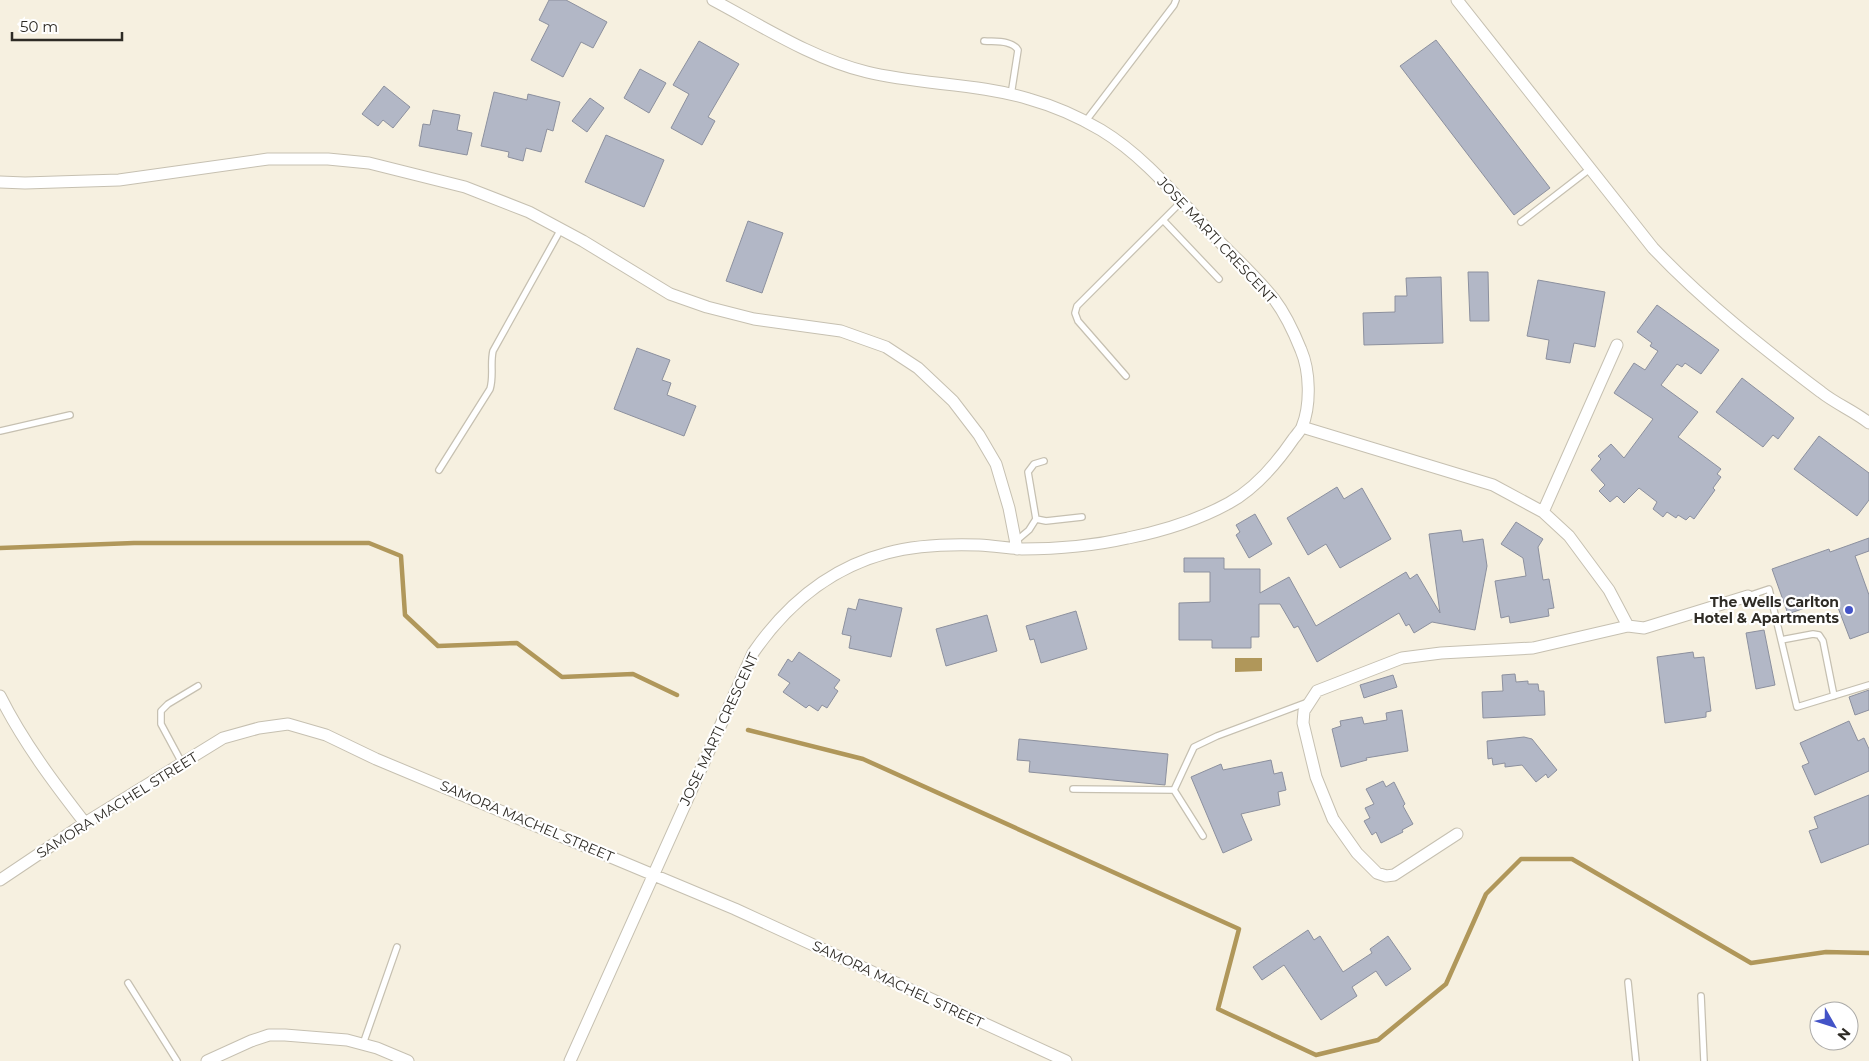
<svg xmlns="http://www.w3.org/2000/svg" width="1869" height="1061" viewBox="0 0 1869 1061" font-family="Montserrat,sans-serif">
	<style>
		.water { fill: #b0975a }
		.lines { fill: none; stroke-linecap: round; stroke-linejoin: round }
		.stream { stroke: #b0975a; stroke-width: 4.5 }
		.building { fill: #b2b7c6; stroke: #8c909e }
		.lane-casing { stroke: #c6c0b1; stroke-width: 8 }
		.street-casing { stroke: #c6c0b1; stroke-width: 13 }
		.lane { stroke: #fff; stroke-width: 5.5 }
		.street { stroke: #fff; stroke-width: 11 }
		.poi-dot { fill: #4353c7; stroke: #fff; stroke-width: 2 }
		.labels { text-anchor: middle; stroke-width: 4.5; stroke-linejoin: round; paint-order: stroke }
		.street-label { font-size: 14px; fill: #2e2b25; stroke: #fff }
		.poi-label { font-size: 14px; font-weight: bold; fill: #2e2b25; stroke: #fff; text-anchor: end }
	</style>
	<rect width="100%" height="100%" fill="#f6f0e0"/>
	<path class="water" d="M1235,658H1262V671L1235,672Z"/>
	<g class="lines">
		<path class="stream" d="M0,548L134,543H369L401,556L405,615L438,646L517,643L562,677L633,674L677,695
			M748,730L863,759L1239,929L1218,1009L1316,1055L1378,1040L1446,984L1486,894L1521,859H1572L1751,963L1826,952L1869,953"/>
	</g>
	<path class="building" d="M549,0H566L607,22L593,48L581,42L563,77L531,60L549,25L539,20Z
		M1436,40L1550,188L1514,215L1400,66Z
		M699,41L739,64L708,117L715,121L702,145L671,128L689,94L673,85Z
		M640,69L666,83L649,113L624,98Z
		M384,86L410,107L393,128L383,120L378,126L362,114Z
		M494,92L527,100L528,94L560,102L553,131L547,129L541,152L526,148L523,161L508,157L509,152L481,146Z
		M590,98L604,108L587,132L572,121Z
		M433,110L460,115L457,130L472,133L467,155L419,146L423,124L430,125Z
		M606,135L664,160L644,207L585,182Z
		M748,221L783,233L762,293L726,281Z
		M1468,272H1488L1489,321H1470Z
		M1441,277L1443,343L1364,345L1363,313L1395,312V296H1407L1406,278Z
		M1538,280L1605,292L1595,347L1574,343L1570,363L1546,359L1549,340L1527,336Z
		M1657,305L1719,350L1701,374L1685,363L1682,367L1677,364L1661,385L1698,412L1678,437L1721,469L1717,474L1721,477L1713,488L1715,490L1694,519L1690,516L1686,520L1678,515L1676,518L1667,512L1663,517L1653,509L1657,502L1639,488L1624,503L1617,496L1610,502L1599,491L1605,485L1591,470L1601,459L1598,456L1611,444L1624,458L1653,419L1614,393L1634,363L1645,370L1658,351L1650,346L1652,343L1637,332Z
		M637,348L670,360L662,380L671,383L667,395L696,406L684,436L614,409Z
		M1742,378L1794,418L1778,439L1773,435L1763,447L1716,412Z
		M1819,436L1869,473V500L1857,516L1794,469Z
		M1337,487L1344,499L1362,488L1391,539L1340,568L1326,544L1308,555L1287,518Z
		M1255,514L1272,544L1249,558L1236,535L1240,532L1236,525Z
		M1516,522L1543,539L1538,547L1543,580L1549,579L1554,608L1548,609L1549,616L1510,623L1509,616L1501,618L1495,581L1526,576L1523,558L1501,544Z
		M1461,530L1463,542L1483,539L1487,566L1475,630L1432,622L1414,633L1409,624L1406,626L1399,613L1317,662L1298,626L1294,628L1280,604H1259V637H1251V648H1212V640H1179V603L1210,602V572H1184V558H1224V569H1260V593L1289,577L1316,626L1406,572L1410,579L1417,574L1440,613L1429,534Z
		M1869,538V551L1855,556L1869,595V632L1850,639L1837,605L1833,607L1830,599L1788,614L1772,569L1829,549L1830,552Z
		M859,599L902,608L891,657L849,648L851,636L842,634L848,608L856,610Z
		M1076,611L1087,649L1041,663L1034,639L1030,640L1026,626Z
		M987,615L997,651L946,666L936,629Z
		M1764,630L1775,685L1756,689L1746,633Z
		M799,652L840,680L834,688L838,691L827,708L822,705L818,711L809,705L806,708L783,692L790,683L778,675L788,659L792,662Z
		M1693,652L1694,658L1704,657L1711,711L1706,712V717L1665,723L1657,657Z
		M1515,674L1516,682L1528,681V684H1538L1539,691H1544L1545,715L1483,718L1482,692L1503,691L1502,675Z
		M1393,675L1397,687L1364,698L1360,685Z
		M1869,690V710L1855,715L1849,697Z
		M1402,710L1408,751L1366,758L1367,760L1341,767L1332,729L1341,726L1340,721L1362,717L1364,724L1387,720L1386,713Z
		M1849,721L1858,741L1864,738L1869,749V771L1815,795L1802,766L1809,763L1800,743Z
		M1524,737L1532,739L1557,770L1548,778L1546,774L1536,782L1522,765L1505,767V763L1493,765L1492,758L1488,759L1487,741Z
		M1019,739L1168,754L1165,785L1029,772L1030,761L1017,760Z
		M1271,760L1274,774L1282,772L1286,790L1278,792L1280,805L1241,814L1252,840L1223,853L1191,777L1221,764L1223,770Z
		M1383,781L1386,787L1394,782L1405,804L1403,806L1413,824L1402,830L1403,832L1381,843L1376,832L1372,835L1364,821L1370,818L1365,808L1374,804L1366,789Z
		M1869,795V844L1821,863L1809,831L1818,828L1814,817Z
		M1308,930L1314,940L1320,936L1343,972L1372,953L1370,949L1388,936L1411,969L1386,986L1376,971L1352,987L1357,996L1321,1020L1284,965L1262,980L1253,967Z"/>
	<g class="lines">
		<g class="lane-casing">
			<path id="lane" d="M984,41C996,42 1012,40 1018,50L1011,95
				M1085,122L1174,5L1176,0
				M1163,220L1219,279
				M1521,222L1591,168
				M1126,376L1078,321L1075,313L1077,306L1181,202
				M0,431L70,415
				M439,470L490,389C494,376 490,364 493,351L561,229
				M1036,519L1046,521L1082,517
				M1016,541L1029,530L1036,519L1028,472L1034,464L1044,461
				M1748,596L1769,589L1797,707L1869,685
				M1781,640L1813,634L1819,635L1823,641L1834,696
				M182,763L161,724V711L168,704L198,686
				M1073,789L1174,790L1194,747L1217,736L1308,702
				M1174,790L1203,836
				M1628,982L1636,1061
				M128,983L177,1061
				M1701,996L1704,1061
				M363,1044L397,947"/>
		</g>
		<g class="street-casing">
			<path id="street" d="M1457,0L1653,248C1704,302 1763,348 1821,392C1836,404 1854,411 1869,423
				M0,182L25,183L119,180L268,159H328L369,163L465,187L529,212L583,241L670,294L707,307L754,319L841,331L886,347L918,368L953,401L979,435L996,464L1009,508L1017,549
				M1302,427L1493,485L1543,512L1569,536L1609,590L1628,626
				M1543,512L1617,345
				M0,696C23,742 54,783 85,823
				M1457,834L1394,875L1386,876L1377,873L1357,853L1333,819L1316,777L1303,723L1304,711L1317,691L1402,658L1441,653L1533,648L1628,626L1644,628L1748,596
				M0,880L85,823L223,738L259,728L288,724L326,735L376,759L735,909L1066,1061
				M207,1061L251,1041L269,1035H285L347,1040L377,1048L408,1061
				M570,1061L753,653C786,605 830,568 887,553C916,545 949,544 979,545C994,546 1008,548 1022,549C1058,549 1093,546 1128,538C1163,531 1198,520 1229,503C1256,488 1277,463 1294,438C1295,437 1302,428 1302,427C1311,405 1310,371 1301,350C1295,335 1284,312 1274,299C1256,276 1231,254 1210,232C1176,196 1144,156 1101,130C1079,117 1054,106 1029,99C977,83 921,85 867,72C813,59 762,26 713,0"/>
		</g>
		<use href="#lane" class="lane"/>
		<use href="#street" class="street"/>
	</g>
	<circle class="poi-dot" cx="1849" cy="610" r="5"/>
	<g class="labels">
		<g class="street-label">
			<text transform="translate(1217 240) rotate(47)" y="5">JOSE MARTI CRESCENT</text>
			<text transform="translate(719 729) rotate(-65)" y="5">JOSE MARTI CRESCENT</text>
			<text transform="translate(117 805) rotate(-32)" y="5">SAMORA MACHEL STREET</text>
			<text transform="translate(527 821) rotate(23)" y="5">SAMORA MACHEL STREET</text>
			<text transform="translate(898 984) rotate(25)" y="5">SAMORA MACHEL STREET</text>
		</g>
		<g class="poi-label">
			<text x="1839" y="607">The Wells Carlton<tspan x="1839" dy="16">Hotel &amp; Apartments</tspan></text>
		</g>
	</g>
	<g transform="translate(1834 1026) rotate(129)"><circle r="24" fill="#ffffff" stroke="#abaaa8"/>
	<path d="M0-4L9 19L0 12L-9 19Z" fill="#4353c7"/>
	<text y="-8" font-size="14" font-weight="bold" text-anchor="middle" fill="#2e2b25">N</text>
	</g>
	<path d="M12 32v8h110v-8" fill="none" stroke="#2e2b25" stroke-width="2.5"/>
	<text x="20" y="32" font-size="15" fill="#2e2b25" stroke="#ffffff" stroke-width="4" paint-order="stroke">50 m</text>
</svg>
